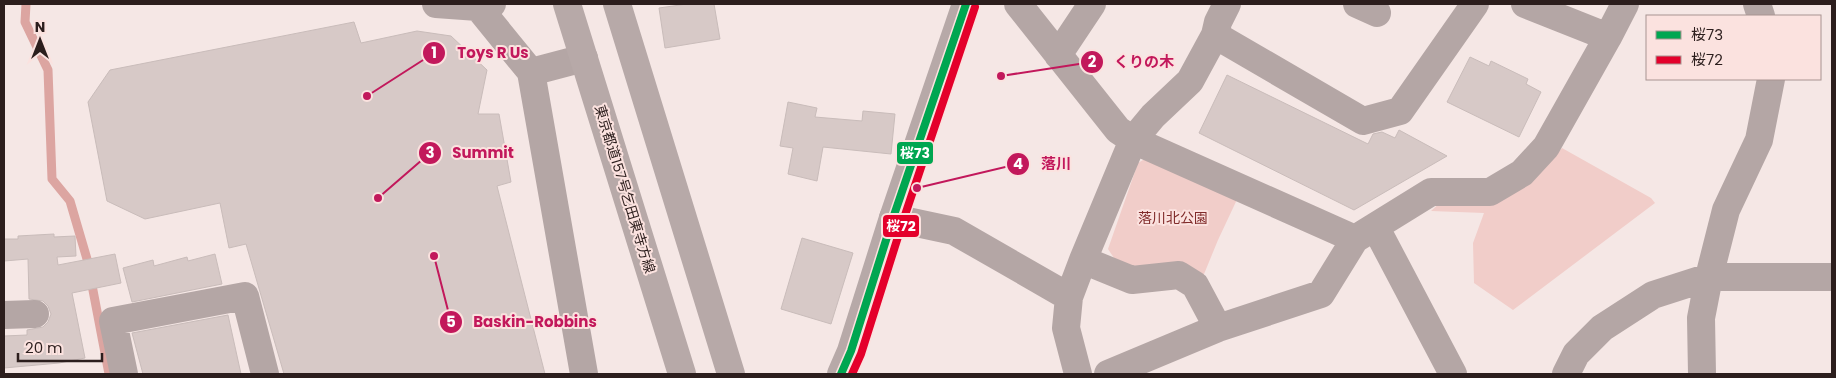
<svg xmlns="http://www.w3.org/2000/svg" width="1836" height="378" viewBox="0 0 1836 378" font-family="Poppins,'Noto Sans JP',sans-serif">
	<style>
		.green { fill: #f1cdc9 }
		.lines { fill: none; stroke-linecap: round; stroke-linejoin: round }
		.stream { stroke: #dca5a1; stroke-width: 9 }
		.building { fill: #d7c9c7; stroke: #c9bcba }
		.minor { stroke: #b4a6a5; stroke-width: 28 }
		.major { stroke: #b7a9a8; stroke-width: 28 }
		.bus-1-casing { stroke: #fbe2df; stroke-width: 11 }
		.bus-2-casing { stroke: #fbe2df; stroke-width: 11 }
		.bus-1 { stroke: #00a651; stroke-width: 8 }
		.bus-2 { stroke: #e4002b; stroke-width: 8 }
		.labels { text-anchor: middle; stroke-width: 4; stroke-linejoin: round; paint-order: stroke }
		.street-label { font-size: 14px; fill: #2c1e1d; stroke: #fbe2df }
		.park-label { font-size: 14px; fill: #802b2a; stroke: #fbe2df }
		.leader { fill: none; stroke: #c2185b; stroke-width: 2 }
		.callout-dot { fill: #c2185b; stroke: #fbe2df; stroke-width: 2 }
		.mark-label { font-size: 15px; text-anchor: middle; font-weight: bold; fill: #fff }
		.callout-label { font-size: 15px; text-anchor: middle; font-weight: bold; fill: #c2185b; stroke: #fbe2df; stroke-width: 4; stroke-linejoin: round; paint-order: stroke }
		.line-badge { stroke: #fbe2df; stroke-width: 2 }
		.badge-label { font-size: 14px; text-anchor: middle; font-weight: bold; fill: #fff }
	</style>
	<rect width="100%" height="100%" fill="#f5e7e5"/>
	<path class="green" d="M1562,148L1651,198L1655,203L1513,310L1474,283L1473,243L1484,213L1431,211L1443,200L1536,175Z
		M1155,153L1241,191L1218,240L1202,279L1141,270L1118,264L1108,249L1138,163Z"/>
	<g class="lines">
		<path class="stream" d="M26,4L25,22L48,70L52,179L70,201L87,259L109,374"/>
	</g>
	<path class="building" d="M687,4H714L720,39L665,48L659,8Z
		M354,22L361,43L417,31L451,36L487,70L478,114H499L511,182L497,186L545,374H284L246,244L229,248L220,203L145,219L107,201L88,102L110,70Z
		M1470,57L1489,66L1491,61L1528,79L1526,84L1541,92L1519,137L1447,102Z
		M1227,75L1368,144L1373,134L1382,132L1395,138L1399,130L1447,156L1354,210L1199,133Z
		M788,102L817,108L815,117L862,121L863,111L895,114L891,154L823,147L817,181L788,174L793,148L780,146Z
		M54,234V237L75,236L76,256L57,257L58,265L115,254L121,283L72,293L85,358L59,363L4,368V336L27,335V330L43,327L48,322L51,314L48,306L43,301L29,299L28,259L4,261V239H18V236Z
		M802,238L853,253L831,324L781,309Z
		M215,254L222,284L132,302L123,268L153,260L154,266L187,257L188,261Z
		M228,315L241,374H143L132,333Z"/>
	<g class="lines">
		<path class="minor" d="M436,4L478,7L492,4
			M1018,4L1118,130L1133,140L1355,239
			M1357,4L1377,13
			M1525,4L1608,37
			M1757,4L1761,16
			M478,7L531,72L584,374
			M1215,35L1363,121L1400,111L1475,4
			M1058,55L1092,4
			M531,72L584,58
			M893,218L954,231L1069,297
			M1376,228L1453,374
			M1083,260L1132,280L1179,275L1195,285L1218,328L1321,294L1355,239L1431,192H1490L1522,173L1546,147L1608,37L1625,4
			M4,315L35,314
			M124,374L113,321L245,296L265,374
			M1078,374L1066,328L1069,297L1083,260L1133,140L1153,116L1190,81L1215,35L1218,22L1227,4
			M1108,374L1218,328
			M1566,374L1576,354L1602,328L1653,295L1709,277H1832
			M1702,374L1701,318L1709,277L1726,210L1759,140L1771,79"/>
		<path class="major" d="M567,4L682,374
			M617,4L731,374
			M841,374L851,351L893,218L966,4"/>
		<g class="bus-1-casing">
			<path id="bus-1" d="M841,374L851,351L893,218L966,4"/>
		</g>
		<g class="bus-2-casing">
			<path id="bus-2" d="M852,374L861,354L903,221L975,7"/>
		</g>
		<use href="#bus-1" class="bus-1"/>
		<use href="#bus-2" class="bus-2"/>
	</g>
	<g class="labels">
		<g class="street-label">
			<text transform="translate(625 189) rotate(73)" y="5">東京都道157号乞田東寺方線</text>
		</g>
		<g class="park-label">
			<text x="1173" y="223">落川北公園</text>
		</g>
	</g>
	<path class="leader" d="M367 96L434 53M1001 76L1092 62M378 198L430 153M917 188L1018 164M434 256L451 322"/>
	<g class="callout-dot">
		<circle cx="367" cy="96" r="5"/>
		<circle cx="1001" cy="76" r="5"/>
		<circle cx="378" cy="198" r="5"/>
		<circle cx="917" cy="188" r="5"/>
		<circle cx="434" cy="256" r="5"/>
		<circle cx="434" cy="53" r="12"/>
		<circle cx="1092" cy="62" r="12"/>
		<circle cx="430" cy="153" r="12"/>
		<circle cx="1018" cy="164" r="12"/>
		<circle cx="451" cy="322" r="12"/>
	</g>
	<g class="mark-label">
		<text x="434" y="58">1</text>
		<text x="1092" y="67">2</text>
		<text x="430" y="158">3</text>
		<text x="1018" y="169">4</text>
		<text x="451" y="327">5</text>
	</g>
	<g class="callout-label">
		<text x="493" y="58">Toys R Us</text>
		<text x="1144" y="67">くりの木</text>
		<text x="483" y="158">Summit</text>
		<text x="1056" y="169">落川</text>
		<text x="535" y="327">Baskin-Robbins</text>
	</g>
	<g class="line-badge">
		<rect x="896" y="141" width="38" height="24" rx="5" fill="#00a651"/>
		<rect x="882" y="214" width="38" height="24" rx="5" fill="#e4002b"/>
	</g>
	<g class="badge-label">
		<text x="915" y="158">桜73</text>
		<text x="901" y="231">桜72</text>
	</g>
	<rect width="1836" height="378" fill="none" stroke="#2c1e1d" stroke-width="10"/>
	<rect x="1646" y="15" width="175" height="65" fill="#fbe2df" stroke="#a89491"/>
	<rect x="1656" y="31" width="25" height="8" fill="#00a651" stroke="#a89491"/>
	<text x="1691" y="40" font-size="15" fill="#2c1e1d">桜73</text>
	<rect x="1656" y="56" width="25" height="8" fill="#e4002b" stroke="#a89491"/>
	<text x="1691" y="65" font-size="15" fill="#2c1e1d">桜72</text>
	<g transform="translate(40 40)" stroke="#fbe2df" stroke-width="4" paint-order="stroke">
	<path d="M0-4L9 19L0 12L-9 19Z" fill="#2c1e1d"/>
	<text y="-8" font-size="14" font-weight="bold" text-anchor="middle" fill="#2c1e1d">N</text>
	</g>
	<path d="M18 353v8h84v-8" fill="none" stroke="#2c1e1d" stroke-width="2.5"/>
	<text x="25" y="353" font-size="15" fill="#2c1e1d" stroke="#fbe2df" stroke-width="4" paint-order="stroke">20 m</text>
</svg>
